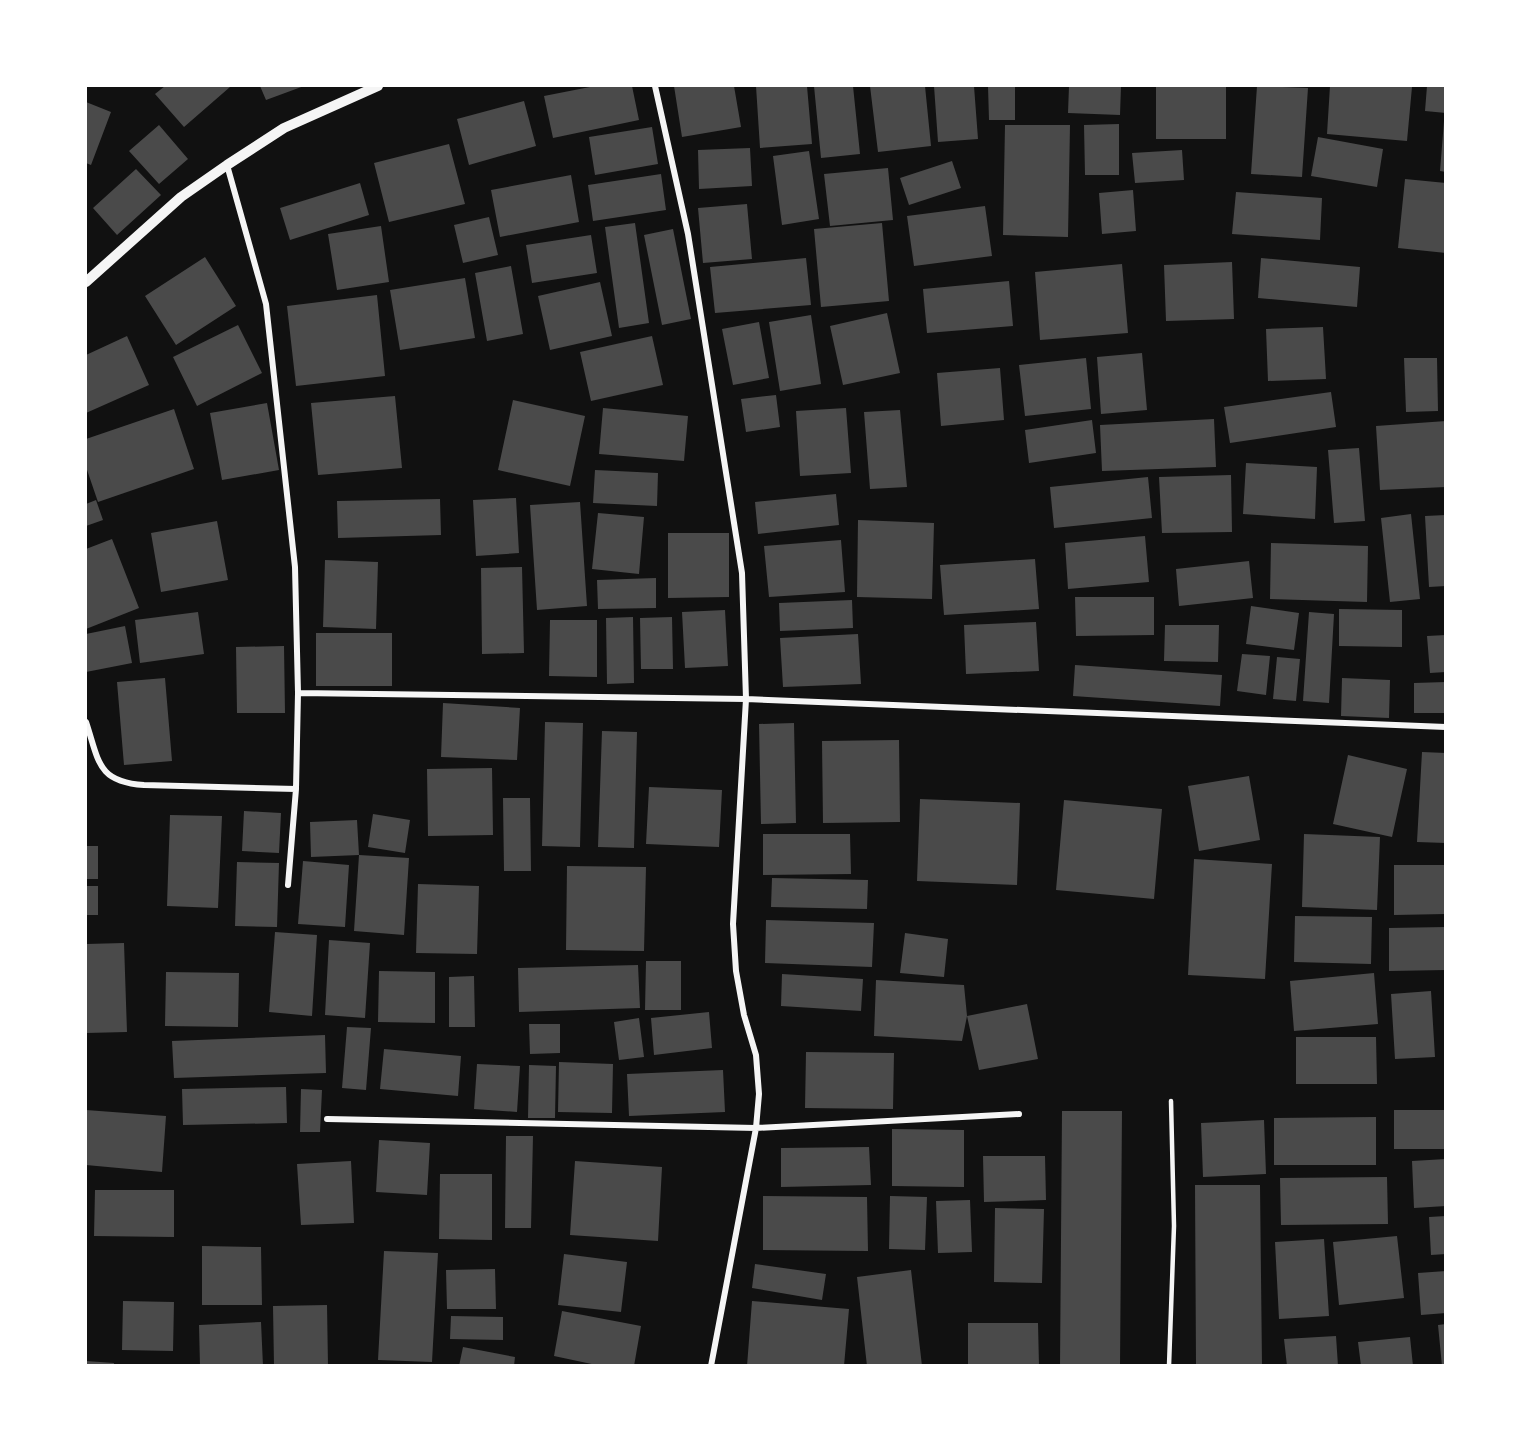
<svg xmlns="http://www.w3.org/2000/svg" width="1531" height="1451" viewBox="0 0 1531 1451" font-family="Georgia,serif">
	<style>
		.building { fill: #4a4a4a }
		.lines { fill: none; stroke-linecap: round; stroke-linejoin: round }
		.service { stroke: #f5f5f5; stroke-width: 4.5 }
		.minor { stroke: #f5f5f5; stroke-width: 6 }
		.tertiary { stroke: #f5f5f5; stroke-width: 10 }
	</style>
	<rect width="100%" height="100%" fill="#111"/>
	<path class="building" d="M165,86H229L230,87L184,127L155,94Z
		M260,86H304L266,100Z
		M595,86H632L639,120L553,138L544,96Z
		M674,86H734L741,127L682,137Z
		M756,86H807L812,144L760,148Z
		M814,86H853L860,154L821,158Z
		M870,86H925L931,146L878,152Z
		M934,86H974L978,139L938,142Z
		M988,86H1015V120H989Z
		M1069,86H1121L1120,115L1068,113Z
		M1156,86H1226V139H1156Z
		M1257,86L1308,88L1302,177L1251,174Z
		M1330,86L1412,87L1407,141L1327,134Z
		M1427,86H1446V113L1425,111Z
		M524,101L536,146L469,165L457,119Z
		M86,102L111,112L91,165L86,163Z
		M1444,121H1446V172L1440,171Z
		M1119,124V175H1085L1084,125Z
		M159,125L188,159L159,184L129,151Z
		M1005,125H1070L1068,237L1003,235Z
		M652,127L658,164L595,175L589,137Z
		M1318,137L1383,149L1377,187L1311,176Z
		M449,144L465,204L389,222L374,163Z
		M750,148L752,186L699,189L698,150Z
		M1182,150L1184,180L1135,183L1132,153Z
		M809,151L819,219L782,225L773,156Z
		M952,161L961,188L909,205L900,178Z
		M888,168L893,220L830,226L824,174Z
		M136,169L161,195L117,235L93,208Z
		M661,174L666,210L593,221L588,185Z
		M571,175L579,222L500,237L491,190Z
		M1405,179L1446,183V253L1398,248Z
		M360,183L369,215L290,240L280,208Z
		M1133,190L1136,231L1102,234L1099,193Z
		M1236,192L1322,198L1320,240L1232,234Z
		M747,204L752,259L703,263L698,208Z
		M985,206L992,256L914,266L907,216Z
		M489,217L498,255L463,263L454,225Z
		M635,223L649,323L619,328L605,227Z
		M882,223L889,301L821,307L814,229Z
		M381,226L389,282L337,290L328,234Z
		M673,229L691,319L662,325L644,235Z
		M591,235L597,273L532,283L526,245Z
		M205,257L236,306L176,345L145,296Z
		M806,258L811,305L715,313L710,267Z
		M1261,258L1360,267L1357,307L1258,298Z
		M1232,262L1234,319L1166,321L1164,265Z
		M1122,264L1128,333L1040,340L1035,272Z
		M511,266L523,334L487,341L475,273Z
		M465,278L475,338L400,350L390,290Z
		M1009,281L1013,326L927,333L923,289Z
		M600,282L612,336L550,350L538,296Z
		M377,295L385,376L296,386L287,306Z
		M887,313L900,373L843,385L830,326Z
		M811,315L821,384L780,391L769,322Z
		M759,322L769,378L733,385L722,329Z
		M238,325L262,373L197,406L173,357Z
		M1323,327L1326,379L1268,381L1266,329Z
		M127,336L149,385L86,413V355Z
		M652,336L663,385L591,401L580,352Z
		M1142,353L1147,410L1101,414L1097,357Z
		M1086,358L1091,409L1025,416L1019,365Z
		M1404,358H1437L1438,411L1406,412Z
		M1000,368L1004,420L941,426L937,373Z
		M1331,392L1336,427L1230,443L1224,407Z
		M776,395L780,427L746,432L741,399Z
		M395,396L402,468L318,475L311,403Z
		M513,400L585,416L570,486L498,470Z
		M267,403L279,470L222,480L210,413Z
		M603,408L688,416L684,461L599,454Z
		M846,408L851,473L800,476L796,411Z
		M174,409L194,469L98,502L86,467V439Z
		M900,410L907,487L870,489L864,412Z
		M1214,419L1216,467L1102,471L1100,425Z
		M1092,420L1096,453L1029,463L1025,430Z
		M1446,421V487L1380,490L1376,426Z
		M1359,448L1365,521L1334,523L1328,450Z
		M1246,463L1317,467L1315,519L1243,514Z
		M595,470L658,473L657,506L593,503Z
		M1231,475L1232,532L1162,533L1159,477Z
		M1148,477L1152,518L1054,528L1050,487Z
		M836,494L839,525L758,534L755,502Z
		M516,498L519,553L476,556L473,500Z
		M440,499L441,535L338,538L337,501Z
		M96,500L103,520L86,526V504Z
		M580,502L587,606L537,610L530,505Z
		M598,513L644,517L639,574L592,569Z
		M1411,514L1420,599L1390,602L1381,518Z
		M1446,515V586L1429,587L1425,516Z
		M858,520L934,523L932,599L857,597Z
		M217,521L228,580L161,592L151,533Z
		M668,533H729V597L668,598Z
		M1145,536L1149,582L1068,589L1065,543Z
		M112,539L139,608L86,629V549Z
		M841,540L845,592L769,597L764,546Z
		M1271,543L1368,546L1367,602L1270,599Z
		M1035,559L1039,609L944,615L940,565Z
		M325,560L378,562L376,629L323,627Z
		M1249,561L1253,598L1179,606L1176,569Z
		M522,567L524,653L482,654L481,568Z
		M656,578V608L598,609L597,580Z
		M1075,597H1154V635L1076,636Z
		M852,600L853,628L780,631L779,603Z
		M1251,606L1299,613L1294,650L1246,644Z
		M1339,609L1402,610V647L1339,646Z
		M725,610L728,666L685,668L682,612Z
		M198,612L204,654L140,663L135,620Z
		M1309,612L1334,614L1329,703L1303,701Z
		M633,617L634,683L607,684L606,618Z
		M672,617L673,669H641L640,618Z
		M550,620H597V677L549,676Z
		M1036,622L1039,671L966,674L964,625Z
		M1165,625H1219L1218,662L1164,661Z
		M125,626L132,663L86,672V634Z
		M316,633H392V686H316Z
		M858,634L861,684L783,687L780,638Z
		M1446,635V672L1430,673L1427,636Z
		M284,646L285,713H237L236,647Z
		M1242,654L1270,656L1266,695L1237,691Z
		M1277,657L1300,659L1296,701L1273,699Z
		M1075,665L1222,675L1220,706L1073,696Z
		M165,678L172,761L124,765L117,682Z
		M1342,678L1390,680L1389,718L1341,716Z
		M1446,682V713H1414V683Z
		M443,703L520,708L517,760L441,757Z
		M545,722L583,723L580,847L542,846Z
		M794,723L796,823L761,824L759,724Z
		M602,731L637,732L634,848L598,847Z
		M899,740L900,822L823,823L822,741Z
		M1422,752L1446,753V843L1417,842Z
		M1348,755L1407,769L1392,837L1333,824Z
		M492,768L493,835L428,836L427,769Z
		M1249,776L1260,840L1199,851L1188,786Z
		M649,787L722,790L719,847L646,844Z
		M503,798H530L531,871H504Z
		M920,799L1020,803L1017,885L917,881Z
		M1064,800L1162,809L1154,899L1056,890Z
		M244,811L281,813L279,853L242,851Z
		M373,814L410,820L405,853L368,847Z
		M170,815L222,816L218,908L167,906Z
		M357,820L359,855L311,857L310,822Z
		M763,834H850L851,874L763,875Z
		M1304,834L1380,837L1377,910L1302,907Z
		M86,846H98V879H86Z
		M359,855L409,858L404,935L354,931Z
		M1194,859L1272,864L1265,979L1188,975Z
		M303,861L349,865L345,927L298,924Z
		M237,862L279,863L277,927L235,926Z
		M1394,865H1446V914L1394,915Z
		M567,866L646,867L644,951L566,950Z
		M772,878L868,880L867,909L771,907Z
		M418,884L479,886L477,954L416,953Z
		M86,886H98V915H86Z
		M1295,916L1372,917L1371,964L1294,962Z
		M766,920L874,923L872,967L765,963Z
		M1446,927V970L1389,971V928Z
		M275,932L317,935L312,1016L269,1012Z
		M905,933L948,939L944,977L900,973Z
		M329,940L370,943L365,1018L325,1015Z
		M124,943L127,1032L86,1033V944Z
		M646,961H681V1010H645Z
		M638,965L640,1008L519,1012L518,968Z
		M379,971L435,972V1023L378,1022Z
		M166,972L239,973L238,1027L165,1026Z
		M1374,973L1378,1024L1294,1031L1290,981Z
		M782,974L863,979L861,1011L781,1006Z
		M474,976L475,1027H449V977Z
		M876,980L964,985L967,1016L1027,1004L1038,1059L979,1070L967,1016L962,1041L874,1036Z
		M1431,991L1435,1057L1395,1059L1391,994Z
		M709,1012L712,1048L654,1055L651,1018Z
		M639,1018L644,1057L619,1060L614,1022Z
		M529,1024H560V1053L530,1054Z
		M347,1027L371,1028L366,1090L342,1088Z
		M325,1035L326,1073L174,1078L172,1041Z
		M1296,1037H1376L1377,1084H1296Z
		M384,1049L461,1056L458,1096L380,1089Z
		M806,1052L894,1053L893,1109L805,1108Z
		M559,1062L613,1064L612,1113L558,1112Z
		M477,1064L520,1066L517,1112L474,1109Z
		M529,1065L556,1066L555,1118H528Z
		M723,1070L725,1112L629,1116L627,1074Z
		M286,1087L287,1123L183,1125L182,1089Z
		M301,1089L322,1090L320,1132H300Z
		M86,1110L166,1116L162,1172L86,1165Z
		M1394,1110H1446V1149H1394Z
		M1062,1111H1122L1120,1366H1060Z
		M1376,1117V1165H1274V1118Z
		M1264,1120L1266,1174L1203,1177L1201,1123Z
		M892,1129L964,1130V1187L892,1186Z
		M506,1136H533L531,1228H505Z
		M379,1140L430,1143L427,1195L376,1192Z
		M869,1147L871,1185L781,1187V1148Z
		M983,1156H1045L1046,1200L984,1202Z
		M1446,1159V1206L1414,1208L1412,1161Z
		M351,1161L354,1223L301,1225L297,1164Z
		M575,1161L662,1167L658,1241L570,1235Z
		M440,1174H492V1240L439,1239Z
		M1387,1177L1388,1224L1281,1225L1280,1178Z
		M1195,1185H1260L1262,1366H1196Z
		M95,1190H174V1237L94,1236Z
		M763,1196L867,1197L868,1251L763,1250Z
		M890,1196L927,1197L925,1250L889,1249Z
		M970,1200L972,1252L938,1253L936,1201Z
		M995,1208L1044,1209L1042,1283L994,1282Z
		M1446,1216V1254L1431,1255L1429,1217Z
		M1397,1236L1404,1298L1339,1305L1333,1242Z
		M1324,1239L1329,1316L1279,1319L1275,1242Z
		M202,1246L261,1247L262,1305H202Z
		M384,1251L438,1253L432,1362L378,1360Z
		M564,1254L627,1262L621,1312L558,1305Z
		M755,1264L826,1274L822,1300L752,1288Z
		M495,1269L496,1309H447L446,1270Z
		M911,1270L922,1366H867L857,1277Z
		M1446,1271V1313L1421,1315L1418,1273Z
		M123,1301L174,1302L173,1351L122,1350Z
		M752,1301L849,1309L844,1366H747Z
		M327,1305L328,1366H274L273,1306Z
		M562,1311L641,1326L634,1366H601L554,1356Z
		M451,1316L503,1317V1340L450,1339Z
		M261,1322L263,1366H200L199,1325Z
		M968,1323H1038L1039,1366H968Z
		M1446,1324V1366H1442L1438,1325Z
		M1336,1336L1338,1366H1287L1284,1339Z
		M1410,1337L1413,1366H1361L1358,1342Z
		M463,1347L515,1357L514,1366H459Z
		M86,1361L114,1363V1366H86Z"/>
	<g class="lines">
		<path class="service" d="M1169,1366L1174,1226L1171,1101"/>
		<path class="minor" d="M655,86L688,234L742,573L746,699L733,924L736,971L744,1015L756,1055L759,1094L756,1128L1019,1114
			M227,165L266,304L295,567L298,693L296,789L288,885
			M298,693L746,699L1446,727
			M86,722C99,761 97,782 144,785L296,789
			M327,1119L756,1128L711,1366"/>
		<path class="tertiary" d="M86,282L181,197L227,165L284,128L378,86"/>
	</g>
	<rect width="1531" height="1451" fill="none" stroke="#ffffff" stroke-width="174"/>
</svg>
